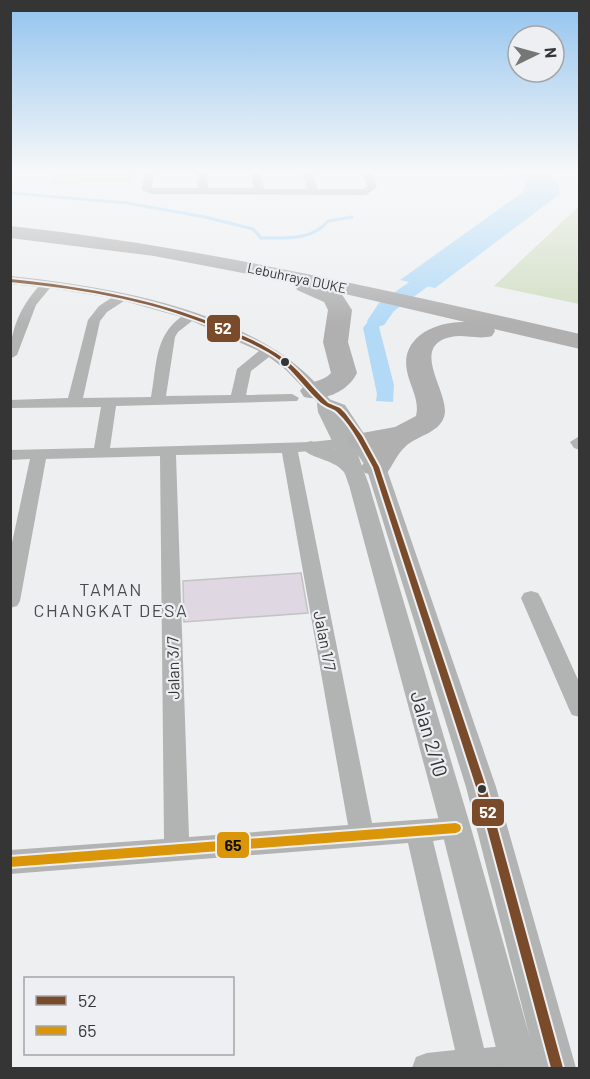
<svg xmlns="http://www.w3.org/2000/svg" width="590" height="1079" viewBox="0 0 590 1079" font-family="Barlow,sans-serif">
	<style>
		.green { fill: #d1dec3 }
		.water { fill: #b2daf7 }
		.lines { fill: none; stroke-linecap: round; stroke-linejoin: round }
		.stream { stroke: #b2daf7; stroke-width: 3 }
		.river { fill: #b2daf7; fill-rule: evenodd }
		.building { fill: #dfd7e1; stroke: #c3c3c4; stroke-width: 1.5 }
		.minor { fill: #b2b3b3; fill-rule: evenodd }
		.tertiary { fill: #b2b3b3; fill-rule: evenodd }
		.motorway { fill: #b0b0b1; fill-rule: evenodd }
		.bus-1-casing { stroke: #edeff2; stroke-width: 4 }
		.bus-2-casing { stroke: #edeff2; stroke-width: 4 }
		.bus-1 { fill: #7a4b2a; fill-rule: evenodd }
		.bus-2 { fill: #da9508; fill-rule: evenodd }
		.bus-dot { fill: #353536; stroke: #edeff2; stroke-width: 2 }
		.labels { text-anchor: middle; stroke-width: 4.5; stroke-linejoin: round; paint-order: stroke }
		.far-street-label { font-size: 14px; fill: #353536; stroke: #edeff2 }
		.street-label { font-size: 16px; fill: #353536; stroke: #edeff2 }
		.neighbourhood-label { font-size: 18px; letter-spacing: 1.5px; fill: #494b4d; stroke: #edeff2 }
		.near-street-label { font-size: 20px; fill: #353536; stroke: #edeff2 }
		.line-badge { stroke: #edeff2; stroke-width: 2 }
		.badge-label { font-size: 16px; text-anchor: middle; font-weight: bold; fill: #fff }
		.pale-badge-label { font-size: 16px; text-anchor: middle; font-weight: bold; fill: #111 }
	</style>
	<rect width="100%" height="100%" fill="#eeeff1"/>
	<path class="green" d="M55,173H135L133,182L51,184Z
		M579,206V304L494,286Z"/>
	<path class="water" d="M516,173H549L558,183L560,194L435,288L400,280L523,192L526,185Z
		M382,303L395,307L379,327L394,385L393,402L376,401L377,394L363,328Z"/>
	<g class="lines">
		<path class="stream" d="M10,193L127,203L205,217L253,229L261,238C285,238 312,241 328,221L352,217"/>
		<path class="river" d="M450,256L456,258L459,262L456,266L394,311L384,325L377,327L370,325L367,321L379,303L444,258Z"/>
	</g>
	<path class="building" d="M301,573L308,613L184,622L183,581Z"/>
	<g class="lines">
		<path class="minor" d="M144,173H154L152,188H198L197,173H207L208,188H254L251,173H261L264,189H307L303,173H313L317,189H364L367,186L362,173H372L377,187L366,195L152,194L142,190Z
			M10,276C115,287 266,312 332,402L325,406L320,405L286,370L269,357L251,371L246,395L292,394L299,398L297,401L116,406L110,448L311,442L356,437L364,442L356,447L298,452L372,823L456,817L465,820L468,828L465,836L433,841L484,1048L524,1044L535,1048L539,1059L535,1068H412L416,1057L427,1053L455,1050L408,843L10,874V850L164,839L160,456L46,459L20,601L17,606L10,608V552L30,459L10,460V450L94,448L101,407L10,408V400L68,398L88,320L99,306L111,298L50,288L36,305L17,355L10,359C10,330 20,308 38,287L10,284ZM124,301L181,317C154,337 157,365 151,397L83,398L100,321L107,312ZM192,321L259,351L237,369L231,395L166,396L175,337L178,332ZM282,453L348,825L189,837L176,455Z
			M578,437L580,438V450L574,448L570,442Z
			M531,591L538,593L541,598L580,684V717L572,715L569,709L521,598L524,593Z"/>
		<path class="tertiary" d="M326,398L345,405L386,467L496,787L576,1068H501L441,828L349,485C347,481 346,474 343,471C333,459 310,459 301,447L304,443L311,441L336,449L318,412L317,404L319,400ZM358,455L366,467L466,787L530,1038L471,828L369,485Z"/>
		<path class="motorway" d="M10,226C203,247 391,291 580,334V349L494,329L495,331L492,336C478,340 464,334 451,337C407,346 452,395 444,417C438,434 417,435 405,447C397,454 393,465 387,473L376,476L365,473L361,467L374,448L361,450L351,447L347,441L351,435L395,427L416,416C420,400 410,387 407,371C400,337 436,321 465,322L341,293L352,310L348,342L357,373C348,392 323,402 304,397L300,391C307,380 322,383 331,373L323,342L328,310L324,302L297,290L295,283L154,256L10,238Z"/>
		<g class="bus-1-casing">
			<path id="bus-1" d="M10,279C87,287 163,300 234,332C251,339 268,347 283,358C298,369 309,384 322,397L328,403L340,408L345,413L362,436L379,467L486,787L563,1068H551L476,787L373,467C363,449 353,427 338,413C335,409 331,409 326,406C322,404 319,401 316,398C304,386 294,372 281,361C266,349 246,341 228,333C160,302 85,289 10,282Z"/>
		</g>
		<g class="bus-2-casing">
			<path id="bus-2" d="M456,823L460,825L461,828L460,831L456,833L10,867V857Z"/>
		</g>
		<use href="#bus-1" class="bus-1"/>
		<use href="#bus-2" class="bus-2"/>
	</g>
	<linearGradient id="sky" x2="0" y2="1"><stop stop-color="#92c3ee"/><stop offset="0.53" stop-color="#f7f8f9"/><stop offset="1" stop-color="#f7f8f9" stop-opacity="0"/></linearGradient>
	<rect width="590" height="324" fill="url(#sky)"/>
	<g class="bus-dot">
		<circle cx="285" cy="362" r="5"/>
		<circle cx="482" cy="789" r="5"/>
	</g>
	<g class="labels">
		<g class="far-street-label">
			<text transform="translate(297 278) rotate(12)" y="5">Lebuhraya DUKE</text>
		</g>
		<g class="street-label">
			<text transform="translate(325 641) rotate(79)" y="6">Jalan 1/7</text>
			<text transform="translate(173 668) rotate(-91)" y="6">Jalan 3/7</text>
		</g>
		<g class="neighbourhood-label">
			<text x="111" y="596">TAMAN<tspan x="111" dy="21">CHANGKAT DESA</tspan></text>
		</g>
		<g class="near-street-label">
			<text transform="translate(429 734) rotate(74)" y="7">Jalan 2/10</text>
		</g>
	</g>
	<g class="line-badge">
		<rect x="206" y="314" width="35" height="29" rx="6" fill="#7a4b2a"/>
		<rect x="471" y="798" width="34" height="29" rx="6" fill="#7a4b2a"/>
		<rect x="216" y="831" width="34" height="28" rx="6" fill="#da9508"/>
	</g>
	<g class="badge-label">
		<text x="223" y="334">52</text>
		<text x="488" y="818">52</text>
	</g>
	<g class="pale-badge-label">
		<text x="233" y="851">65</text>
	</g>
	<rect width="590" height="1079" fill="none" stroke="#353536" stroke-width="24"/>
	<rect x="24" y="977" width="210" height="78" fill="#edeff2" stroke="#a3a5a7" stroke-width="1.5"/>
	<rect x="36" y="996" width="30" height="9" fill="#7a4b2a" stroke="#a3a5a7" stroke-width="1.5"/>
	<text x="78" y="1007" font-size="18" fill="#353536">52</text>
	<rect x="36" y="1026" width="30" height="9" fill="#da9508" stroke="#a3a5a7" stroke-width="1.5"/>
	<text x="78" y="1037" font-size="18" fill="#353536">65</text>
	<g transform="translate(536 54) rotate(85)"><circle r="28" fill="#edeff2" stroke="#a3a5a7" stroke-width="1.5"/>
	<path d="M0-4.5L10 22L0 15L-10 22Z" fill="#767677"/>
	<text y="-9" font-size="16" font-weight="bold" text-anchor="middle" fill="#353536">N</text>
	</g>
</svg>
